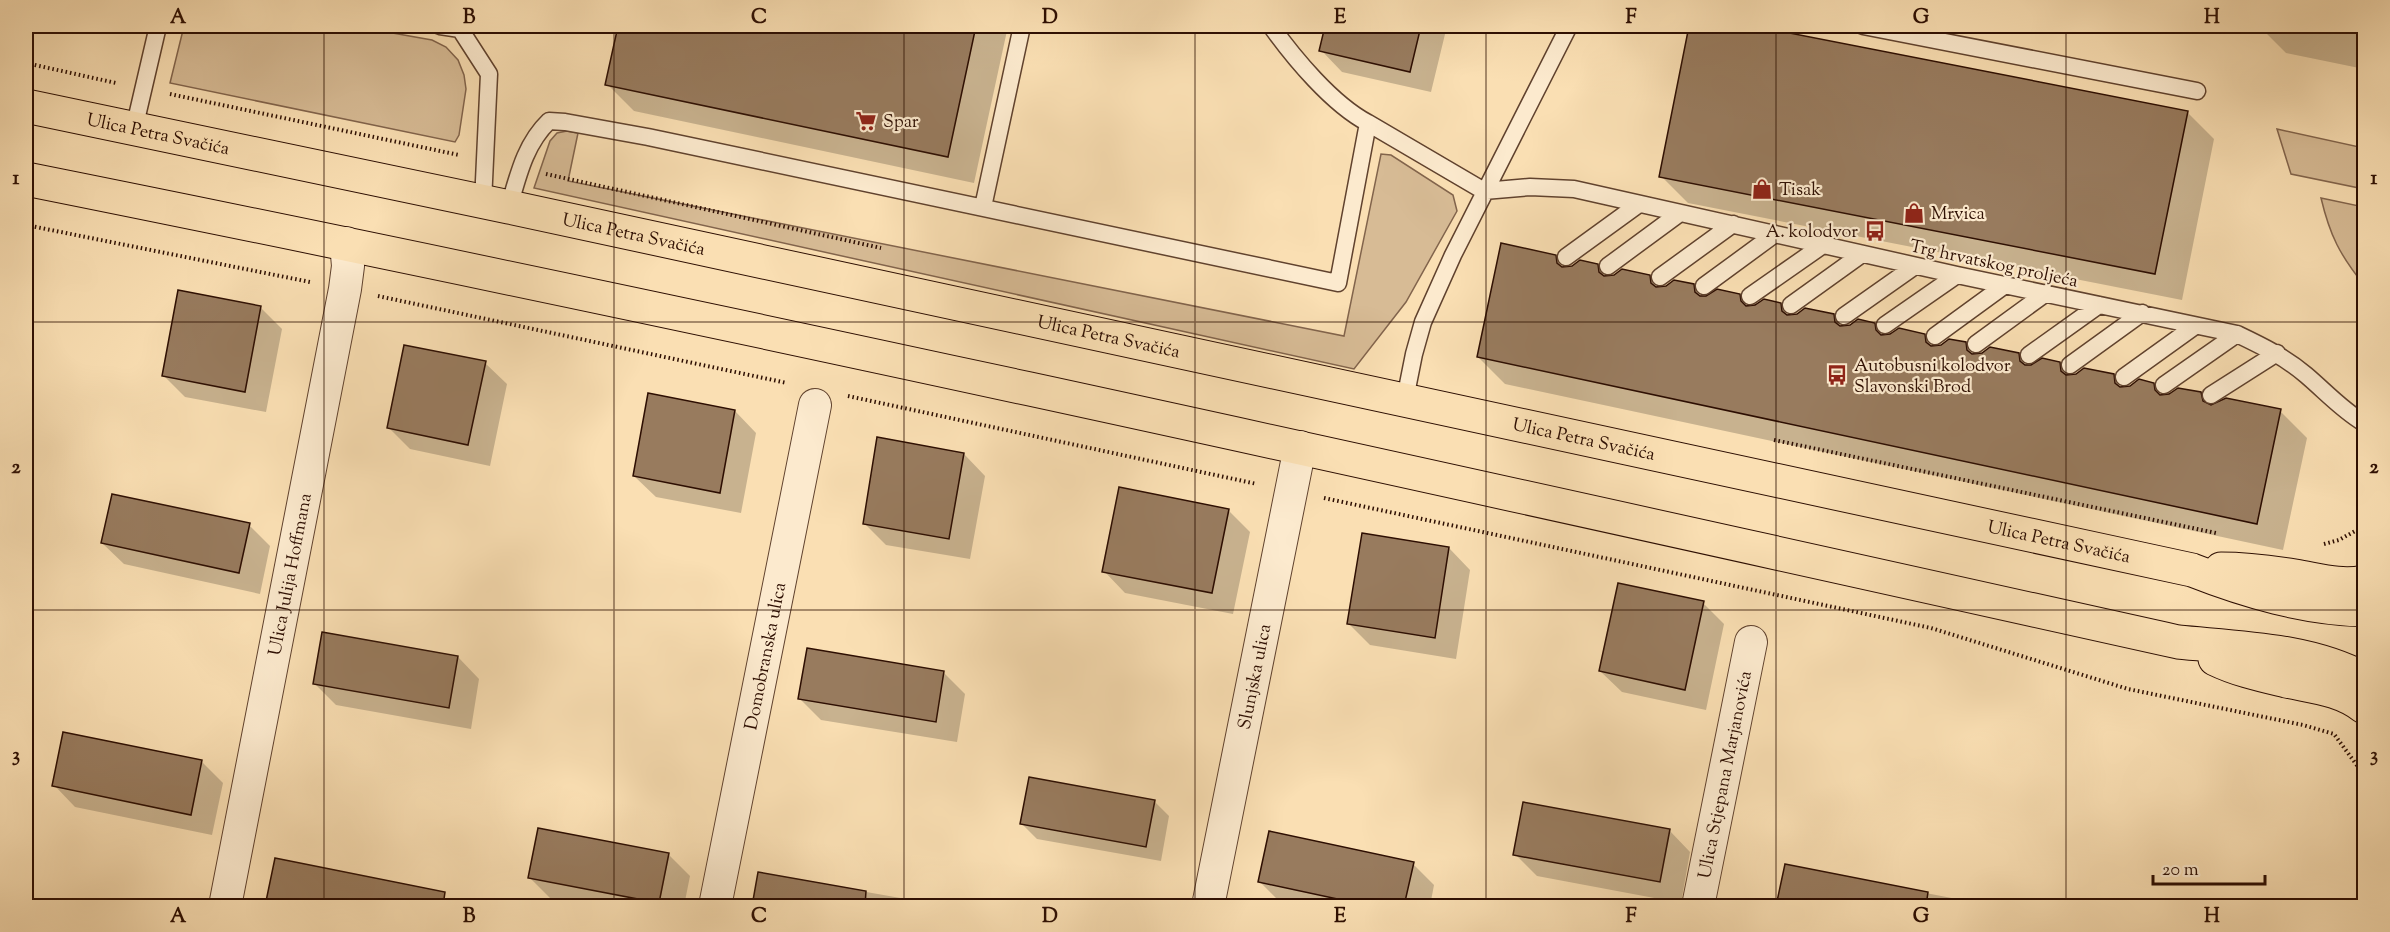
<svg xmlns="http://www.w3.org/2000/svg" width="2390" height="932" viewBox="0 0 2390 932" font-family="'Sorts Mill Goudy',serif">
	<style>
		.green { fill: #d7bb95; stroke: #82644c; stroke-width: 1.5 }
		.shadow { fill: #0003 }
		.building { fill: #987b5e; stroke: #2d0e02; stroke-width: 1.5 }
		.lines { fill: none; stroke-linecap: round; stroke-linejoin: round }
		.lane-casing { stroke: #60422e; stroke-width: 19 }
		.street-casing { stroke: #60422e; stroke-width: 34 }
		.primary-casing { stroke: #2d0e02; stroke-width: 35 }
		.path { stroke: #2d0e02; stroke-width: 4; stroke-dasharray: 1.5 3; stroke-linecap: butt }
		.lane { stroke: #fceace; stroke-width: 16 }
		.street { stroke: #fceace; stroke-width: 32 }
		.primary { stroke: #fadfb3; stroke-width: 33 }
		.grid { fill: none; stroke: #2d0e02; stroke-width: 1.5; stroke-opacity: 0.55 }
		.labels { text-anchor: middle; stroke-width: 4.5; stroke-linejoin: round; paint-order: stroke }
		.poi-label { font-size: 18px; fill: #2d0e02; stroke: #fceace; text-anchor: start }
		.street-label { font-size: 18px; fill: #2d0e02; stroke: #fceace }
		.neatline { fill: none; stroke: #2d0e02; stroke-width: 2 }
		.grid-label { font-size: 20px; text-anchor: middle; font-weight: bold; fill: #2d0e02 }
	</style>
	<rect width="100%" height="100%" fill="#fadfb3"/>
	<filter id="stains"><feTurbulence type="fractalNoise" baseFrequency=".00333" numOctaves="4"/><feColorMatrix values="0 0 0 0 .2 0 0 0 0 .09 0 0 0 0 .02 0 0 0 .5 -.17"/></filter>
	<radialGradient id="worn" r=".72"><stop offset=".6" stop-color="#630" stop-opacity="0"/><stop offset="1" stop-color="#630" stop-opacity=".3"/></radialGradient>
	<path class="green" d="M184,26H353L432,40L446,47L458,60L464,75L466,89L459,135L455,142L170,83Z
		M2277,129L2364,148V189L2291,174Z
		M567,131L578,133L568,181L1344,336L1381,154L1391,155L1453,195L1457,211L1406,302L1354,369L534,188L550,141L557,133Z
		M2321,198L2364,207V285C2340,255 2330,236 2321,198Z"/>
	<path class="shadow" d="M619,26H1008L974,183L634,111L607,84Z
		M1326,26H1447L1431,92L1342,72L1321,50Z
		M1691,26H1746L2187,112L2214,139L2182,300L1688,203L1661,176Z
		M1958,26H1998L1997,33Z
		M2259,26H2364V69L2286,53Z
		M1555,256L1567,268L1597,265L1609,277L1649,276L1661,288L1693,285L1706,298L1739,295L1751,307L1780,304L1792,316L1833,315L1845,327L1874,324L1886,336L1924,335L1936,347L1965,344L1977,355H2018L2031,367L2059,364L2071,376L2113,375L2126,388L2153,384L2165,396L2200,394L2213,406L2280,411L2307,438L2283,550L1505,384L1478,357Z
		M26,273L33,281L26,318Z
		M260,307L282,329L266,412L185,397L163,375Z
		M485,363L507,384L490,466L410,449L389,428Z
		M735,411L756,433L741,513L656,497L634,476Z
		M964,454L985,476L970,559L886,545L864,523Z
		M1228,510L1250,532L1233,614L1125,593L1104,571Z
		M249,525L270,546L260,594L124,564L102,543Z
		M1449,548L1470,570L1456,659L1370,645L1349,624Z
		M1703,603L1724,624L1706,710L1622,692L1600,671Z
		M458,657L479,679L471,729L336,705L315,684Z
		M943,672L965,694L957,742L821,720L800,699Z
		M201,761L223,783L212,835L75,807L54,785Z
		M1154,801L1169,816L1161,861L1037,839L1022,824Z
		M1669,830L1690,852L1681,903L1537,876L1515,854Z
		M668,854L690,876L684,906H590L551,899L530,878Z
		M276,860L412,887L431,906H267Z
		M1413,864L1434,885L1430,906H1298L1281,903L1259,881Z
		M1786,866L1993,906H1778Z
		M759,873L906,899L913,906H753Z"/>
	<path class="building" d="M618,26H976L948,157L605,85Z
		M1325,26H1421L1410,72L1319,51Z
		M1689,26H1754L2188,111L2155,274L1659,177Z
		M1501,243L1556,255L1557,263L1562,267L1572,266L1580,260L1598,264L1599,272L1604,276L1614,275L1622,269L1650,275L1651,283L1656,287L1666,286L1674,280L1694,284L1695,292L1700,296H1706L1717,289L1740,294L1741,301L1746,306L1755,305L1764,299L1781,303L1782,311L1787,315L1797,314L1805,308L1834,314L1835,322L1840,326L1850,325L1858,319L1875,323L1876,330L1881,335L1890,334L1899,328L1925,334L1926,342L1931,346L1941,345L1949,339L1966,342L1967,350L1972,354L1982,353L1990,347L2019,353L2020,361L2025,365H2031L2042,358L2060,362L2061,371L2066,375L2076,374L2084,368L2114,374L2115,383L2120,387L2130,386L2139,379L2154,383L2155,390L2160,395L2169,394L2178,388L2201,392L2203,401L2211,405L2226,398L2281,409L2257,524L1477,357Z
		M178,290L261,306L245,392L162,376Z
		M404,345L486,361L468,445L387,428Z
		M648,393L735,410L720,493L633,476Z
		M877,437L964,453L949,539L863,524Z
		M1119,487L1229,509L1212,593L1102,572Z
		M112,494L250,523L239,573L101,543Z
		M1362,533L1449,547L1435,638L1347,624Z
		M1618,583L1704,601L1685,690L1599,671Z
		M322,632L458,656L449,708L313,684Z
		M807,648L944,671L936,722L798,699Z
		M63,732L202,760L191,815L52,786Z
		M1029,777L1155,800L1146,847L1020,824Z
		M1523,802L1670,829L1660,882L1513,855Z
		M538,828L669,853L659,903L528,878Z
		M1269,831L1414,862L1404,906H1370L1258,882Z
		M275,858L445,892L443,906H265Z
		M1785,864L1928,892L1926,906H1776Z
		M758,872L866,891L865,906H752Z"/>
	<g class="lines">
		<g class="lane-casing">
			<path id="lane" d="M440,26L460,29L489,74L483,202
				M1863,26L2197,91
				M1368,123L1484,191
				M134,129L158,26
				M1484,191L1530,187L1574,189L1957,275L2237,334C2262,346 2285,357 2306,375C2326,392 2342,410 2364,423
				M509,207C518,176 525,144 549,121L565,122L648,137L1338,283L1368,123C1332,104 1294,58 1271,26
				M983,207L1022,26
				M1566,257L1639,204
				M1608,266L1680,213
				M1660,277L1733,224
				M1704,286L1775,234
				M1750,296L1823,245
				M1791,305L1862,254
				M1844,316L1915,266
				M1885,325L1957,275
				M1935,336L2005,285
				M1976,344L2046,293
				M2029,355L2099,305
				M2070,365L2142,313
				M2124,377L2195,326
				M2164,385L2237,334
				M2211,395L2277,353
				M1405,399L1414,354L1423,322L1453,255L1569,26"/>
		</g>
		<g class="street-casing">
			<g id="street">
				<path id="s1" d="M225,906L345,289L348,266L346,243"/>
				<path id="s2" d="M715,906L815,405"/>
				<path id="s3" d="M1208,906L1300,447"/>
				<path id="s4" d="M1698,906L1751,642"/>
			</g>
		</g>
		<g class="primary-casing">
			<g id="primary">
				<path id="s5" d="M26,106L509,207L2192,570C2248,592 2304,608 2364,610"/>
				<path d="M26,179C745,323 1461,483 2178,642C2239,648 2309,649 2364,679"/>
				<path d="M2221,569C2246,569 2270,572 2295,576C2319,580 2341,587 2364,582"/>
				<path d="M2215,659C2238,670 2261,675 2286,681C2314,687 2341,689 2364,707"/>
			</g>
		</g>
		<path class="path" d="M26,63L116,83
			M170,94L459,155
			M546,174L881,248
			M26,225L310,282
			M378,296L787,383
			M848,396L1257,484
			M1774,440L2216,533
			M1324,498L1931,628L2128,689L2303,725L2334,734L2364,775
			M2324,544L2339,540L2364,526"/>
		<use href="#lane" class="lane"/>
		<use href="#street" class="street"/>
		<use href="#primary" class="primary"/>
	</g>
	<path class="grid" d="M324,26V906M614,26V906M904,26V906M1195,26V906M1486,26V906M1776,26V906M2066,26V906M26,322H2364M26,610H2364"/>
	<defs>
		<g id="supermarket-bare" transform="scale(1.62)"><path d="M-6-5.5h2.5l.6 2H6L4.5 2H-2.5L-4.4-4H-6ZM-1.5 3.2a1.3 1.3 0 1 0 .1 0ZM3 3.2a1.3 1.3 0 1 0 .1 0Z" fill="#8f2418" stroke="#fceace" stroke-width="2.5" paint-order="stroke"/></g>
		<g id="shop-bare" transform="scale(1.62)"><path d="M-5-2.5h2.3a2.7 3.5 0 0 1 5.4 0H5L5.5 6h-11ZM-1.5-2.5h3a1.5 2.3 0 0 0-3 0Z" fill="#8f2418" stroke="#fceace" stroke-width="2.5" paint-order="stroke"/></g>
		<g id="bus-bare" transform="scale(1.62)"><path d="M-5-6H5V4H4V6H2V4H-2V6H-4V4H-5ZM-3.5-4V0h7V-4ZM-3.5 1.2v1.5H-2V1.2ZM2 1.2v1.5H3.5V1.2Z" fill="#8f2418" stroke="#fceace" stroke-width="2.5" paint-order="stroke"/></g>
	</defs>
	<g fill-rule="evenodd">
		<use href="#supermarket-bare" x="866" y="121"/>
		<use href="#shop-bare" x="1762" y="189"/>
		<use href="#shop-bare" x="1914" y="213"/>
		<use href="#bus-bare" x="1875" y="231"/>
		<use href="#bus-bare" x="1837" y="375"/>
	</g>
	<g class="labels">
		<g class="poi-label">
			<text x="883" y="127">Spar</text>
			<text x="1779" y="195">Tisak</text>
			<text x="1931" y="219">Mrvica</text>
			<text x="1858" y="237" text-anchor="end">A. kolodvor</text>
			<text x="1854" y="371">Autobusni kolodvor<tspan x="1854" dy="21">Slavonski Brod</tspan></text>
		</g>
		<g class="street-label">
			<text dy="6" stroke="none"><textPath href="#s5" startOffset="135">Ulica Petra Svačića</textPath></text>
			<text dy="6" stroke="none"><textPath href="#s5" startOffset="621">Ulica Petra Svačića</textPath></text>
			<text transform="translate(1994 263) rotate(12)" y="6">Trg hrvatskog proljeća</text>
			<text dy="6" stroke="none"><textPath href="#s5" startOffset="1107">Ulica Petra Svačića</textPath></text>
			<text dy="6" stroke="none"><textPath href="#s5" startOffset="1593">Ulica Petra Svačića</textPath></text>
			<text dy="6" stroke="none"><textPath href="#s5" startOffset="2079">Ulica Petra Svačića</textPath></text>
			<text dy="6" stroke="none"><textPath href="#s1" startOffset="338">Ulica Julija Hoffmana</textPath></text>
			<text dy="6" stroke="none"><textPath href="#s2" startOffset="255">Domobranska ulica</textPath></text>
			<text dy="6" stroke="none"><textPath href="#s3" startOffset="234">Slunjska ulica</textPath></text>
			<text dy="6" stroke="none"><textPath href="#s4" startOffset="134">Ulica Stjepana Marjanovića</textPath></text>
		</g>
	</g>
	<rect width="2390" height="932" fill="none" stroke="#fadfb3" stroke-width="66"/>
	<path d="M2153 875v9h112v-9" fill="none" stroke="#2d0e02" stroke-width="3"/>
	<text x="2162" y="875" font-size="18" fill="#2d0e02" stroke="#fceace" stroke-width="4.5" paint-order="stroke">20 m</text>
	<rect x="33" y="33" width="2324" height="866" class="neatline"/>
	<g class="grid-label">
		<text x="178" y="23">A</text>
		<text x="469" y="23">B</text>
		<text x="759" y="23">C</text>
		<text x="1050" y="23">D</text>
		<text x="1340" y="23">E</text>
		<text x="1631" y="23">F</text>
		<text x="1921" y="23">G</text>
		<text x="2212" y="23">H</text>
		<text x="16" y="184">1</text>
		<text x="2374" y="184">1</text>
		<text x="16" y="473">2</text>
		<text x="2374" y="473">2</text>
		<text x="16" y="761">3</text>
		<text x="2374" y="761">3</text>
		<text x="178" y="922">A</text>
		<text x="469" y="922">B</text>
		<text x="759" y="922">C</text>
		<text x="1050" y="922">D</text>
		<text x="1340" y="922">E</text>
		<text x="1631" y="922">F</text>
		<text x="1921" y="922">G</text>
		<text x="2212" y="922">H</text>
	</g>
	<rect width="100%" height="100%" filter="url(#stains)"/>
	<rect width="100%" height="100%" fill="url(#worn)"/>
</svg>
